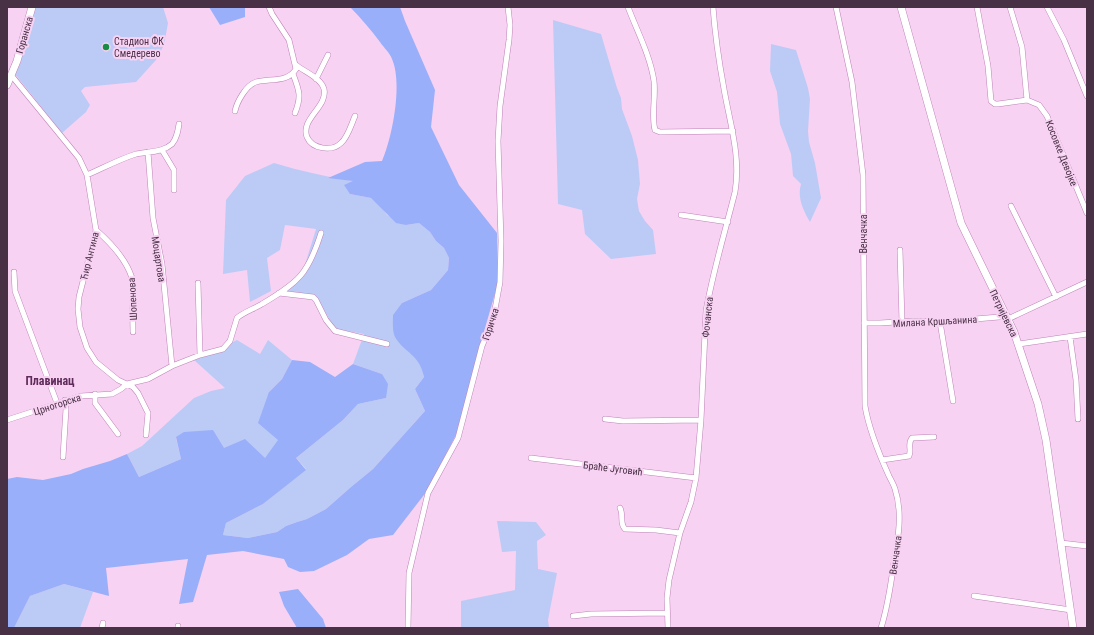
<svg xmlns="http://www.w3.org/2000/svg" width="1094" height="635" viewBox="0 0 1094 635" font-family="'Roboto Condensed',sans-serif">
	<style>
		.green { fill: #bccbf6 }
		.forest { fill: #99aff9 }
		.lines { fill: none; stroke-linecap: round; stroke-linejoin: round }
		.street-casing { stroke: #bd83b7; stroke-width: 6 }
		.secondary-casing { stroke: #bd83b7; stroke-width: 8 }
		.street { stroke: #fff; stroke-width: 5 }
		.secondary { stroke: #fff; stroke-width: 7 }
		.poi-dot { fill: #188c46; stroke: #f8d2f3; stroke-width: 1.5 }
		.labels { text-anchor: middle; stroke-width: 4; stroke-linejoin: round; paint-order: stroke }
		.street-label { font-size: 10px; fill: #483045; stroke: #f8d2f3 }
		.poi-label { font-size: 10px; fill: #483045; stroke: #f8d2f3; text-anchor: start }
		.quarter-label { font-size: 12px; font-weight: bold; fill: #5f2b5a; stroke: #f8d2f3 }
	</style>
	<rect width="100%" height="100%" fill="#f8d2f3"/>
	<path class="green" d="M35,7H163L168,23L164,45L156,60L136,82L85,87L81,91L90,105L86,112L62,133L15,74L26,45Z
		M553,20L601,34L617,88L621,98L622,109L632,136L638,160L640,184L637,199L639,211L645,221L653,230L656,254L611,259L585,234L582,210L558,204Z
		M771,44L796,50L808,88L810,99L808,131L809,142L815,163L821,198L810,222C803,210 797,197 801,184L793,176L791,154L780,124L777,92L770,71Z
		M274,163C301,171 327,177 354,181L350,194L371,198L380,205L387,215L406,225L419,223L430,232L436,241L444,248L449,258L448,270L431,290L402,303L404,346C415,356 421,361 424,377L415,389L425,411L373,469L351,487L326,509L307,519L297,522L286,526L277,532L248,538L223,535L226,523L263,504L306,469L296,458L343,420L358,404L386,398L382,374L353,364L364,334L335,329L315,295L286,291L304,268L316,229L285,225L280,250L267,258L271,291L250,302L247,270L223,274L226,200L245,176Z
		M237,340L260,354L268,340L292,360L282,379L269,392L279,440L265,459L176,438L181,459L139,477L127,454L142,446L194,398L211,391L225,388L194,360Z
		M497,521L536,522L546,535L537,541L538,569L557,573L548,620L549,628H461V601L515,590L516,551L502,552Z
		M64,584L93,592L80,628H14L30,596Z"/>
	<path class="forest" d="M209,7H245V17L220,25Z
		M350,7H400L405,21L435,90L431,127L459,185L497,233L498,283L479,349L460,427L427,491L393,535L369,539L347,555L314,571L300,572L288,567L284,559L243,551L207,555L193,602L179,604L188,559L106,568L109,596L64,584L30,596L14,628H7V479L17,477L43,480L71,474L83,469L110,461L127,454L139,477L181,459L176,437L184,432L213,430L224,448L245,439L265,458L278,440L258,423L269,392L282,379L292,360L310,362L335,377L353,364L382,374L388,384L386,398L358,404L343,420L296,458L306,470L263,504L226,523L223,535L248,538L277,532L286,526L297,522L307,519L326,509L351,487L373,469L425,411L415,389L424,377C419,353 405,354 395,337C392,331 393,321 393,315L402,303L431,290L448,270L449,258L444,248L436,241L430,232L419,223L406,225L396,223L371,198L350,194L344,185L353,181L328,178L365,162L382,161C392,138 403,84 392,59C390,53 384,48 380,42C371,30 361,18 350,7Z
		M298,589L323,619L326,628H297L284,606L279,592Z"/>
	<g class="lines">
		<g class="street-casing">
			<path id="street" d="M628,7C637,31 650,55 654,81C656,97 651,115 655,130L660,132L733,131
				M836,7L852,82L863,175L865,406C869,430 879,454 889,476C891,480 894,485 895,489C903,513 898,539 894,562C891,584 888,606 881,628
				M977,7L988,66L991,101L995,104H998L1027,100
				M1010,7L1022,47L1027,100L1039,105L1047,116L1087,213
				M1047,7L1064,40L1087,96
				M296,65C305,72 321,78 324,89C328,107 300,119 307,137C312,149 332,152 341,143C348,137 351,125 355,116
				M293,74C299,90 302,96 295,113
				M11,75L79,158L87,175L96,230L79,297L78,309L80,327L87,348L96,362L118,380L133,387L138,393L148,413L146,435
				M316,79L328,55
				M235,111C237,102 246,85 256,82C269,78 288,83 296,69L289,40L272,14L269,7
				M162,150L174,170V190
				M148,152L153,218L162,264L172,366
				M87,175C103,168 120,159 136,154C148,151 162,153 172,144C177,138 178,131 179,124
				M1011,206L1056,297
				M681,215L728,222
				M96,230C111,243 126,259 132,278L133,332
				M900,250L902,322
				M14,272L15,291L57,403
				M198,283L200,355
				M279,293L313,297L316,300L326,320L335,331L387,344
				M1008,319L1087,282
				M940,322L953,401
				M864,323H880L913,321L940,322L999,317L1006,315
				M1070,337L1076,380L1078,419
				M1019,344L1087,334
				M95,394V403L118,434
				M605,419L623,421L701,420
				M7,420L81,396L112,394L121,389L127,384L148,379L172,366L200,355L223,349L230,341L237,318C244,312 254,309 262,304C299,282 308,274 321,233
				M63,457L66,409L65,400
				M531,458L696,478
				M882,460L909,456C912,450 907,444 912,438L934,437
				M620,508C624,515 619,523 625,529L656,530L680,533
				M1061,543L1087,546
				M974,596L1071,610
				M573,616L591,614L667,613
				M102,628L103,623
				M178,628V626
				M408,628L409,573L428,493L458,438L482,346L493,320L500,282L501,241L498,141L500,106L509,40L510,25L508,7
				M668,628L667,598L669,580L680,533L691,502L696,478L701,420L706,311C713,271 725,232 735,192C741,156 730,124 724,89C719,62 715,34 713,7"/>
		</g>
		<g class="secondary-casing">
			<path id="secondary" d="M901,7L961,223L1014,332L1038,404L1046,440L1073,628
				M7,85L17,61L32,7"/>
		</g>
		<use href="#street" class="street"/>
		<use href="#secondary" class="secondary"/>
	</g>
	<circle class="poi-dot" cx="106" cy="47" r="4"/>
	<g class="labels">
		<g class="street-label">
			<text transform="translate(24 35) rotate(-74)" y="4">Горанска</text>
			<text transform="translate(1062 153) rotate(68)" y="4">Косовке Девојке</text>
			<text transform="translate(863 234) rotate(-90)" y="4">Венчачка</text>
			<text transform="translate(89 256) rotate(-76)" y="4">Ћир Антина</text>
			<text transform="translate(159 259) rotate(81)" y="4">Моцартова</text>
			<text transform="translate(132 299) rotate(-93)" y="4">Шопенова</text>
			<text transform="translate(1004 313) rotate(64)" y="4">Петријевска</text>
			<text transform="translate(707 317) rotate(-84)" y="4">Фочанска</text>
			<text transform="translate(935 321) rotate(-3)" y="4">Милана Кршљанина</text>
			<text transform="translate(490 324) rotate(-72)" y="4">Горичка</text>
			<text transform="translate(57 404) rotate(-18)" y="4">Црногорска</text>
			<text transform="translate(613 468) rotate(7)" y="4">Браће Југовић</text>
			<text transform="translate(895 555) rotate(-82)" y="4">Венчачка</text>
		</g>
		<g class="poi-label">
			<text x="114" y="45">Стадион ФК<tspan x="114" dy="12">Смедерево</tspan></text>
		</g>
		<g class="quarter-label">
			<text x="50" y="385">Плавинац</text>
		</g>
	</g>
	<rect width="1094" height="635" fill="none" stroke="#483045" stroke-width="16"/>
</svg>
